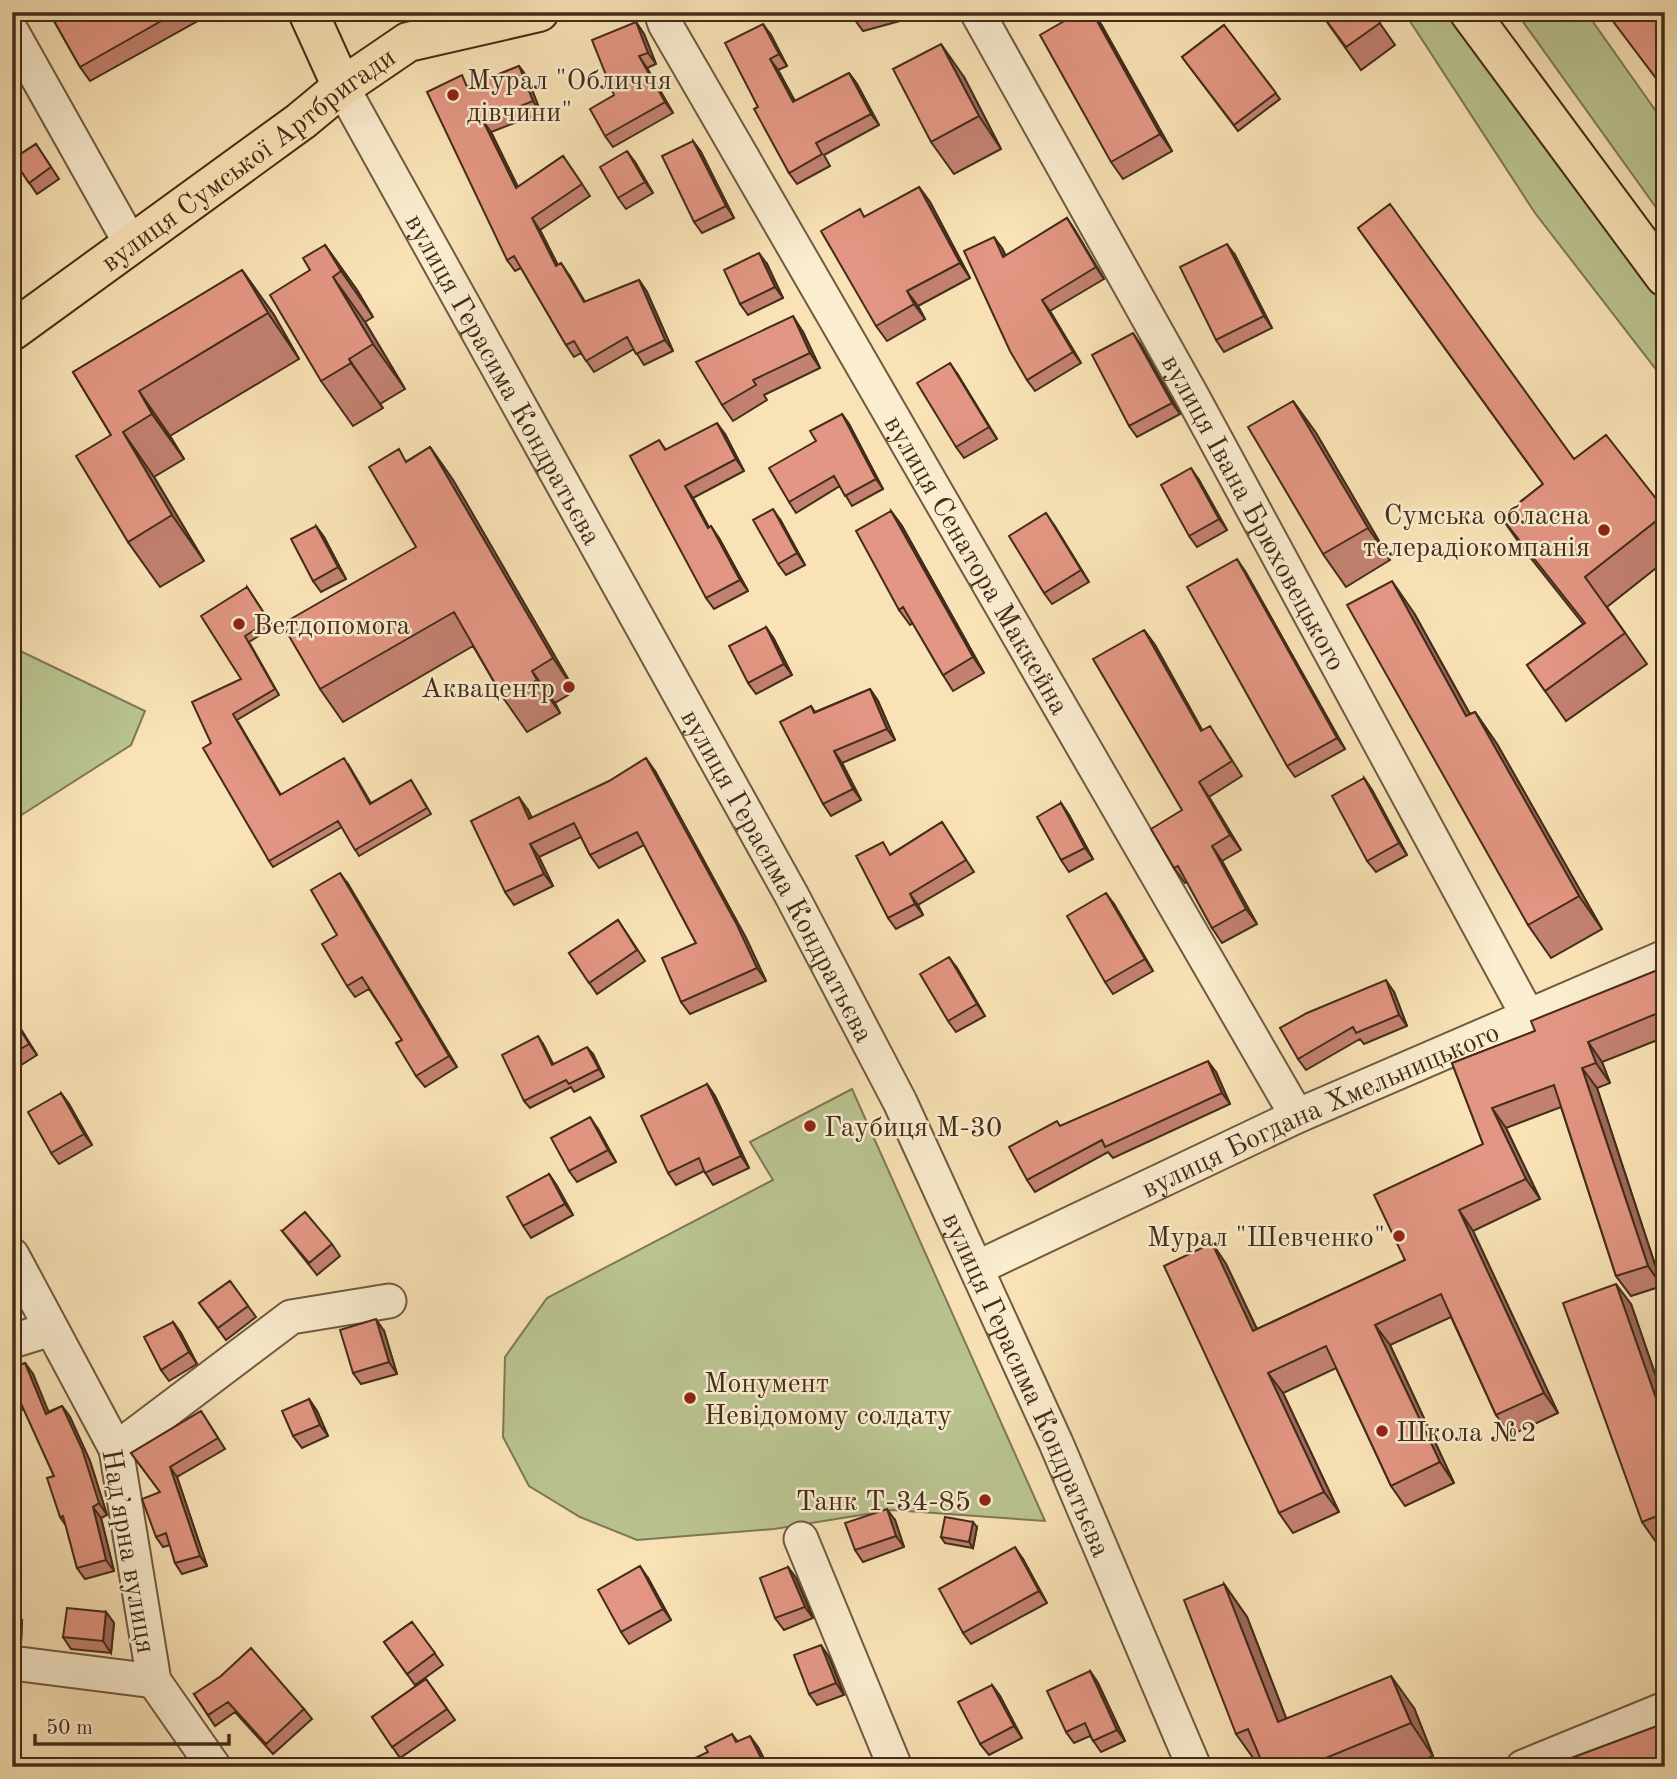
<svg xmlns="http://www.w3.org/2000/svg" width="1677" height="1779" viewBox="0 0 1677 1779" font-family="'Old Standard TT',serif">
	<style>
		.green { fill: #bac491; stroke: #7e7856; stroke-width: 2 }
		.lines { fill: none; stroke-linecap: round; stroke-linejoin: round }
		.minor-casing { stroke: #705a41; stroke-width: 37 }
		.major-casing { stroke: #432c1a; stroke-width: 42 }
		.minor { stroke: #fbedd0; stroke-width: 33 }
		.major { stroke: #f9e3b6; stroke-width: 38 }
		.wall { fill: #c38171; stroke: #432c1a; stroke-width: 2 }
		.shaded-wall { fill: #9f695c; stroke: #432c1a; stroke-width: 2 }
		.building { fill: #e39683; stroke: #432c1a; stroke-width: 2 }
		.poi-dot { fill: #8f2418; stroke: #fbedd0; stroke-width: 2.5 }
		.labels { text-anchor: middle; stroke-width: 5; stroke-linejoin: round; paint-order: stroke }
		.poi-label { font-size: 28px; fill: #432c1a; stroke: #fbedd0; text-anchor: start }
		.street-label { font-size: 28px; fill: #432c1a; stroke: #fbedd0 }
	</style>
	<rect width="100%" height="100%" fill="#f9e3b6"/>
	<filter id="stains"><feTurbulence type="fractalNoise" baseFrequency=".00286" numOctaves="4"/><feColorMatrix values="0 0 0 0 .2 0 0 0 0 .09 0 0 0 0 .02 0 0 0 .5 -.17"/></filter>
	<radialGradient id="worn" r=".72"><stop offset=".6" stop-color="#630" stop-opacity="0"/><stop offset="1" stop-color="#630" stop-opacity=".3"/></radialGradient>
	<path class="green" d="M1404,12H1458L1665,297V381L1535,213Z
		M1516,12H1586L1665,124V220Z
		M12,647L145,711L131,745L12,821Z
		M852,1089L1045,1521L892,1510L774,1529L637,1540L580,1517L529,1486L503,1437L505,1357L547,1298L773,1180L750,1142Z"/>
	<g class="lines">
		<g class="minor-casing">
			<g id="minor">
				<path id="s1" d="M661,12L665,24L1297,1116"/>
				<path id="s2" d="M977,12L1192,396L1528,1016"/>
				<path d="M12,32L131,244"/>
				<path id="s3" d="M342,87L792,896L900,1102L1056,1443L1194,1767"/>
				<path d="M12,1255L116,1449L154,1681L214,1767"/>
				<path id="s4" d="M977,1268L1297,1116L1665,957"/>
				<path d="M12,1341L51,1329"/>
				<path d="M116,1449L291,1317L389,1301"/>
				<path d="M801,1539L895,1767"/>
				<path d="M12,1663L154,1681"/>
				<path d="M1523,1767L1665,1709"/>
			</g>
		</g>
		<g class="major-casing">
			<g id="major">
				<path d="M308,12L342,87"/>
				<path d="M1469,12L1665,277"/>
				<path id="s5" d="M12,331L301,121L342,87L408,42L539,12"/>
			</g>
		</g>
		<use href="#minor" class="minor"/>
		<use href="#major" class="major"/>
	</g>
	<path class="wall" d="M49,12H200L203,18L90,81L80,67Z
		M853,12H933L863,31L855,20Z
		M1320,12H1372L1395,45L1361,70Z
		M636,22L644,34L656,64L647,68L673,113L613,147L605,136L614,95Z
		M1101,24L1172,151L1123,179L1111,162Z
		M1224,25L1280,99L1238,131L1182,57Z
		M771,35L787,66L778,70L795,101L849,73L857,84L879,125L824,155L830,166L797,184L789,173L758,107Z
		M519,66L527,77L541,113L491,132L518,187L563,156L590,196L540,230L558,265L569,275L585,302L639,280L647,292L673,351L644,365L634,349L594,372L581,353L574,357L566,345L521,268L515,271L507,260L470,86Z
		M964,77L1001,149L954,174L931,142Z
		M693,141L701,152L734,218L702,233L694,222Z
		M36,144L59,179L37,194L13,159Z
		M635,162L653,193L626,209L618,198Z
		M919,187L930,202L970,278L918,306L925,319L887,341L876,326L865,217Z
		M1067,218L1104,279L1050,311L1081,363L1035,391L1027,380L1002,248L1006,256Z
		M1358,228L1574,459L1665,510V561L1607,607L1647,664L1566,721L1527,665L1583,624L1522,547L1501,517L1543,484Z
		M325,245L357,290L373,317L365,322L405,389L380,404L383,408L353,426L321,381L310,270Z
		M1235,255L1272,328L1224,352L1216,340Z
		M767,264L783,298L748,315L740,304Z
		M242,270L274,315L299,359L170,436L184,459L154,477L204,561L160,587L128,542L111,435L73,372Z
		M803,332L820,368L764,395L767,400L733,421L722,405Z
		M1141,345L1180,414L1137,437L1129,426Z
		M958,375L997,439L964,458L956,447Z
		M1293,401L1316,433L1390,560L1346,587L1323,554Z
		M842,414L849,424L883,489L852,506L840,486L796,513L789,502L816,441Z
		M725,434L744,471L693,498L709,528L719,538L748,591L714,609L706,598L659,440L666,450Z
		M430,447L453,480L575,691L555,703L560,713L527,732L504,699L473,646L343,722L320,689L416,547L407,461Z
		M1199,480L1227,530L1197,547L1189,536Z
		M891,511L902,526L984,673L953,691L943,675L913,623L910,625L899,610Z
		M781,521L805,565L786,575L778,564Z
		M1054,525L1089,582L1052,604L1044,593Z
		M316,526L324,537L346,579L321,592L313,581Z
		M1245,571L1345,749L1295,777L1287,766Z
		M247,587L273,627L249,642L279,695L237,720L281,795L348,764L371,803L411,780L431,814L359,856L342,827L273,867L269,861L211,743L241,679Z
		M1414,613L1470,714L1475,712L1497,744L1602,929L1551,958L1528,925Z
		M766,627L774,639L792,675L756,694L748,683Z
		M1144,630L1155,645L1202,730L1220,741L1242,776L1209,797L1241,850L1222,861L1257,924L1222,943L1212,928L1187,882L1185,883L1174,868L1182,810Z
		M870,689L878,701L895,740L842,763L861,800L831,816L823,804L811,706L815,712Z
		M655,771L746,938L766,981L690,1014L681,1002L696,943L644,845L599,868L590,855L581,837L539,857L553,886L514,905L505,892L528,810L532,818Z
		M1364,778L1372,790L1407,855L1376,872L1367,861Z
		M1061,803L1069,815L1093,859L1069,872L1061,860Z
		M942,822L974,872L918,905L923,915L896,929L888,918L891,854Z
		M348,884L457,1067L425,1087L416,1076L402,1040L369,989L355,997L347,986Z
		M1114,904L1153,971L1113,994L1105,982Z
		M618,920L645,961L597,994L569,953Z
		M1665,967V1037L1602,1062L1610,1083L1597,1088L1662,1286L1631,1296L1616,1276L1561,1107L1506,1128L1540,1199L1473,1231L1558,1413L1511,1435L1496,1415L1451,1317L1390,1345L1454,1483L1405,1506L1391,1486L1336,1368L1283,1393L1339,1512L1293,1533L1279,1513L1212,1243L1226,1264L1257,1329L1405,1260L1483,1144L1452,1063L1535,1031Z
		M957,968L985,1016L956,1032L948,1021Z
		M1394,992L1407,1026L1364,1044L1360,1039L1306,1070L1298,1059Z
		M12,1016L37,1055L12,1071Z
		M543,1044L553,1064L593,1054L604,1077L574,1092L571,1087L530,1108L524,1101Z
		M1216,1072L1230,1104L1113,1158L1108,1152L1035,1192L1027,1180L1061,1126Z
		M707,1084L715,1096L749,1168L713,1185L704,1171L676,1185L668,1173Z
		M61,1093L69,1104L92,1145L59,1164L51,1153Z
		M598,1129L616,1162L577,1182L569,1171Z
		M549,1174L557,1186L573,1215L531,1238L523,1226Z
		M282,1231L332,1244L340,1256L317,1275Z
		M230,1281L256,1317L226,1340L199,1303Z
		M1631,1304L1665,1403V1538L1656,1542L1642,1522Z
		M173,1322L181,1333L197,1364L169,1381L161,1370Z
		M384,1331L397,1374L361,1384L353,1373Z
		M25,1363L33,1374L48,1412L62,1406L70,1417L90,1461L107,1515L101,1518L114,1571L85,1579L77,1568L66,1526L60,1517L54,1476L24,1409L12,1414V1368Z
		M309,1399L317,1411L328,1436L302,1448L293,1436Z
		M201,1411L225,1449L177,1477L207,1566L182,1574L175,1563L170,1545L163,1547L156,1537L160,1492L131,1453Z
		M895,1520L904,1547L863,1562L855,1550Z
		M977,1527L973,1548L945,1543L941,1537Z
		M1023,1559L1047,1603L971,1644L963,1633Z
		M788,1567L796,1578L813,1618L784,1630L775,1618Z
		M648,1578L671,1620L629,1644L621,1632Z
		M1224,1584L1247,1617L1286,1718L1414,1708L1433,1756L1406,1767H1264L1263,1765L1259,1766L1236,1734Z
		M12,1609L22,1620L21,1643H12Z
		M106,1612L114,1623L111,1653L71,1649L63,1637Z
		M412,1622L443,1665L415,1685L384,1642Z
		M829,1657L844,1695L817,1705L809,1694Z
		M1090,1671L1098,1683L1125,1741L1101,1752L1090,1736L1074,1743L1066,1732Z
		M426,1679L455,1720L400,1758L372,1717Z
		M992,1685L1000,1696L1022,1738L989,1755L980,1744Z
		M194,1694L304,1709L312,1719L273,1754L235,1712L215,1726Z
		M732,1734L738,1742L758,1747L768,1767H696L708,1752Z"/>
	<path class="shaded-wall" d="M1092,12L1101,24L1172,151L1160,134Z
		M636,22L644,34L656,64L648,53Z
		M763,24L771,35L787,66L779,54Z
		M941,44L964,77L1001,149L979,116Z
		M639,56L647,68L673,113L665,102Z
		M770,59L778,70L801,113L793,102Z
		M519,66L527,77L541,113L533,101Z
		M849,73L857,84L879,125L871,114Z
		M483,121L491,132L524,200L516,188Z
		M693,141L701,152L734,218L726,206Z
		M627,151L635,162L653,193L645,182Z
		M919,187L930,202L970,278L960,263Z
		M532,218L540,230L564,278L556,266Z
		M1067,218L1075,230L1104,279L1096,267Z
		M994,237L1002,248L1011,269L1003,257Z
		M1227,244L1235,255L1272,328L1264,316Z
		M325,245L357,290L373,317L341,271Z
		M759,253L767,264L783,298L775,287Z
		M561,263L569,275L592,314L584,302Z
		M242,270L274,315L299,359L268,313Z
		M333,277L365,322L405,389L373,344Z
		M639,280L647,292L673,351L665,340Z
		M907,291L918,306L925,319L914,304Z
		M1042,300L1050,311L1081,363L1073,352Z
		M793,316L803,332L820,368L810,353Z
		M1133,333L1141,345L1180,414L1172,403Z
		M349,359L380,404L383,408L351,363Z
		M950,363L958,375L997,439L989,427Z
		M139,391L170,436L184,459L152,414Z
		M1293,401L1316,433L1390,560L1368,528Z
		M842,414L849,424L883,489L876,479Z
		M717,423L725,434L744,471L736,459Z
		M123,432L154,477L204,561L172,515Z
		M430,447L453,480L575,691L553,658Z
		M1191,468L1199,480L1227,530L1219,519Z
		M685,486L693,498L716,540L708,528Z
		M773,509L781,521L805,565L797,553Z
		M891,511L902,526L984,673L973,657Z
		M1046,513L1054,525L1089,582L1081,570Z
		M316,526L324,537L346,579L338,567Z
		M711,526L719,538L748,591L740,580Z
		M1237,559L1245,571L1345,749L1337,738Z
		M1392,581L1414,613L1489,749L1466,716Z
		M766,627L774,639L792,675L784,664Z
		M1144,630L1155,645L1211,746L1201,731Z
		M532,671L555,703L560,713L537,680Z
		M870,689L878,701L895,740L887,729Z
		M1475,712L1497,744L1602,929L1579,896Z
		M834,751L842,763L861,800L853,789Z
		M646,758L655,771L746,938L766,981L757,968Z
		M1364,778L1372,790L1407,855L1399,843Z
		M1199,782L1209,797L1241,850L1230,835Z
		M519,797L528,810L538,832L529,819Z
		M1061,803L1069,815L1093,859L1085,848Z
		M530,844L539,857L553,886L544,874Z
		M1212,846L1222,861L1257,924L1246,909Z
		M340,873L348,884L457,1067L449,1056Z
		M1106,893L1114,904L1153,971L1145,959Z
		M910,894L918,905L923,915L915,904Z
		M949,957L957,968L985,1016L977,1004Z
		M1386,980L1394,992L1407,1026L1399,1015Z
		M12,1016L16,1021L37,1055L29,1044Z
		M538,1036L543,1044L557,1072L552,1065Z
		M1588,1042L1602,1062L1610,1083L1596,1063Z
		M587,1047L593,1054L604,1077L599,1069Z
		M1208,1061L1216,1072L1230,1104L1222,1093Z
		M1582,1068L1597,1088L1662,1286L1648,1266Z
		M707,1084L715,1096L749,1168L741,1156Z
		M61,1093L69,1104L92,1145L84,1134Z
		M1492,1108L1506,1128L1540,1199L1526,1179Z
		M590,1117L598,1129L616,1162L608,1150Z
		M549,1174L557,1186L573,1215L565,1204Z
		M1459,1210L1473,1231L1558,1413L1544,1393Z
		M1212,1243L1226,1264L1267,1351L1253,1331Z
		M1616,1284L1631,1304L1665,1403V1424Z
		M376,1319L384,1331L397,1374L389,1362Z
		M173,1322L181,1333L197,1364L189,1352Z
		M1375,1325L1390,1345L1454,1483L1440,1462Z
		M25,1363L33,1374L54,1425L46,1414Z
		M1268,1373L1283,1393L1339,1512L1324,1492Z
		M309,1399L317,1411L328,1436L320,1425Z
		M62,1406L70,1417L90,1461L107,1515L99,1503Z
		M170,1467L177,1477L207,1566L200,1556Z
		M93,1507L101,1518L114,1571L106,1560Z
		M887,1509L895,1520L904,1547L896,1536Z
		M973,1522L977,1527L973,1548L969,1542Z
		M1015,1547L1023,1559L1047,1603L1039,1591Z
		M640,1566L648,1578L671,1620L663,1609Z
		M788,1567L796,1578L813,1618L805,1607Z
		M1224,1584L1247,1617L1300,1754L1278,1722Z
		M14,1609L22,1620L21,1643L13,1632Z
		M106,1612L114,1623L111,1653L103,1641Z
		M821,1645L829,1657L844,1695L836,1683Z
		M1090,1671L1098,1683L1125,1741L1117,1730Z
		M1391,1676L1414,1708L1433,1756L1411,1723Z
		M992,1685L1000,1696L1022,1738L1014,1726Z
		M750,1736L758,1747L768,1767H766L763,1762Z"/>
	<path class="building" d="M49,12H177L80,67Z
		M853,12H882L855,20Z
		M1080,12H1092L1160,134L1111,162L1040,35Z
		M1320,12H1372L1380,23L1346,47Z
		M1606,12H1658L1665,21V95L1656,83L1658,81Z
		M636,22L648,53L639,56L665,102L605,136L590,109L614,95L592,40Z
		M763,24L779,54L770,59L793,102L849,73L871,114L816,143L822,154L789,173L754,109L758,107L725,43Z
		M1224,25L1276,93L1234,125L1182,57Z
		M941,44L979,116L931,142L893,69Z
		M519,66L533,101L483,121L516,188L563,156L582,184L532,218L556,266L561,263L584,302L639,280L665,340L636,354L627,337L586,361L574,341L566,345L514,256L507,260L427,92L462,75L467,87Z
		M693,141L726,206L694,222L662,156Z
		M36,144L51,167L29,183L13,159Z
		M627,151L645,182L618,198L600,167Z
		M919,187L960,263L907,291L914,304L876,326L821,231L860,209L864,217Z
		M1390,204L1574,459L1606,435L1665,510V514L1585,577L1625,633L1545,691L1527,665L1585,623L1501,517L1543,484L1358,228Z
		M1067,218L1096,267L1042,300L1073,352L1027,380L1010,351L964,251L994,237L1003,257Z
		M1227,244L1264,316L1216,340L1180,267Z
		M325,245L341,271L333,277L373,344L349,359L351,363L321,381L270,295L310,270L303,258Z
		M759,253L775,287L740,304L724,270Z
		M242,270L268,313L139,391L152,414L123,432L172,515L128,542L76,456L111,435L73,372Z
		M793,316L810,353L753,380L756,385L722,405L696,362Z
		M1133,333L1172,403L1129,426L1092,355Z
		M950,363L989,427L956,447L917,383Z
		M1293,401L1368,528L1323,554L1248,427Z
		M842,414L876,479L845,496L834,476L789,502L769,468L816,441L810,431Z
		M717,423L736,459L685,486L708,528L711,526L740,580L706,598L630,456L659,440L665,450Z
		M430,447L553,658L532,671L537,680L504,699L454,612L320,689L282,624L416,547L369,467L399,449L406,462Z
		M1191,468L1219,519L1189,536L1161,485Z
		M773,509L797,553L778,564L753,520Z
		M891,511L973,657L943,675L903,607L899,610L856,531Z
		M1046,513L1081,570L1044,593L1009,536Z
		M316,526L338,567L313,581L291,539Z
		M1237,559L1337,738L1287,766L1187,587Z
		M1392,581L1466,716L1475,712L1579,896L1528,925L1347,605Z
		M247,587L269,621L245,636L275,689L233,714L280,795L344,758L370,804L411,780L427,808L355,850L338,821L269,861L203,748L211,743L192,702L241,679L201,616Z
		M766,627L784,664L748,683L729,646Z
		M1144,630L1201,731L1210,726L1232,761L1199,782L1230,835L1212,846L1246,909L1212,928L1178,866L1174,868L1151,829L1182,810L1093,659Z
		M870,689L887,729L834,751L853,789L823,804L780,722L811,706L814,713Z
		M646,758L737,925L757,968L681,1002L662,958L696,943L637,832L590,855L574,823L530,844L544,874L505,892L471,821L519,797L529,819L609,781Z
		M1364,778L1399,843L1367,861L1332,796Z
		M1061,803L1085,848L1061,860L1037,817Z
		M942,822L966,860L910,894L915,904L888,918L856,856L883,842L890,855Z
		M340,873L449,1056L416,1076L396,1043L402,1040L362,977L347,986L322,944L337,935L311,890Z
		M1106,893L1145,959L1105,982L1067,916Z
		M618,920L637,950L589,983L569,953Z
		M949,957L977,1004L948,1021L920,974Z
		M1665,967V1033L1658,1013L1588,1042L1596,1063L1582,1068L1648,1266L1616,1276L1554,1085L1492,1108L1526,1179L1459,1210L1544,1393L1496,1415L1441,1294L1375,1325L1440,1462L1391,1486L1326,1346L1268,1373L1324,1492L1279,1513L1164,1266L1212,1243L1253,1331L1405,1260L1374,1195L1483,1144L1452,1063L1535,1031L1531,1021Z
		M1386,980L1399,1015L1356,1033L1353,1027L1298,1059L1280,1028L1307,1013Z
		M12,1016L29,1044L12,1054Z
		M538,1036L552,1065L587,1047L599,1069L569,1084L566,1080L524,1101L502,1055Z
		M1208,1061L1222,1093L1105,1147L1102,1140L1027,1180L1009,1147L1057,1121L1060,1126Z
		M707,1084L741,1156L705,1173L699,1158L668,1173L641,1116Z
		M61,1093L84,1134L51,1153L28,1112Z
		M590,1117L608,1150L569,1171L551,1138Z
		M549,1174L565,1204L523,1226L507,1197Z
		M305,1212L332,1244L309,1263L282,1231Z
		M230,1281L248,1306L218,1328L199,1303Z
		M1616,1284L1665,1424V1513L1642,1522L1563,1303Z
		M376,1319L389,1362L353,1373L340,1330Z
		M173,1322L189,1352L161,1370L144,1337Z
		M25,1363L46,1414L62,1406L82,1449L99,1503L93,1507L106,1560L77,1568L63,1516L60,1517L47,1478L54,1476L18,1397L12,1399V1368Z
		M309,1399L320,1425L293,1436L282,1411Z
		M201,1411L218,1438L170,1467L200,1556L175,1563L166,1533L156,1537L142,1499L160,1492L131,1453Z
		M887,1509L896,1536L855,1550L845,1523Z
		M945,1517L973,1522L969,1542L941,1537Z
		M1015,1547L1039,1591L963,1633L939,1589Z
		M640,1566L663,1609L621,1632L598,1590Z
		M788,1567L805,1607L775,1618L760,1578Z
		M1224,1584L1278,1722L1391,1676L1411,1723L1304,1767H1264L1248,1729L1236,1734L1184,1600Z
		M67,1608L106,1612L103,1641L63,1637Z
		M12,1609H14L13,1632H12Z
		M412,1622L435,1653L407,1674L384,1642Z
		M821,1645L836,1683L809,1694L794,1655Z
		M251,1648L304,1709L266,1744L228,1702L208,1715L194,1694L221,1676Z
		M1090,1671L1117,1730L1093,1741L1085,1723L1066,1732L1047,1691Z
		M426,1679L447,1709L392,1747L372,1717Z
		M992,1685L1014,1726L980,1744L958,1702Z
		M1665,1723V1767H1547Z
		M732,1734L736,1742L750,1736L763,1762L753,1767H696L693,1759L708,1752L705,1747Z"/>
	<g class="poi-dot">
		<circle cx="453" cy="95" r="7"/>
		<circle cx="1604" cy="530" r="7"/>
		<circle cx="239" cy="624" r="7"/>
		<circle cx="569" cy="687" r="7"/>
		<circle cx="810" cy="1126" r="7"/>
		<circle cx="1399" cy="1236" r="7"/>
		<circle cx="690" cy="1398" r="7"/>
		<circle cx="1382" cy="1431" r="7"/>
		<circle cx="985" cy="1500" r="7"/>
	</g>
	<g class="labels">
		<g class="poi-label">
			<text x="467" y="89">Мурал "Обличчя<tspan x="467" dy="32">дівчини"</tspan></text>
			<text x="1590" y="524" text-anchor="end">Сумська обласна<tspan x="1590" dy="32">телерадіокомпанія</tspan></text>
			<text x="253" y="634">Ветдопомога</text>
			<text x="555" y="697" text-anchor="end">Аквацентр</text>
			<text x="824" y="1136">Гаубиця М-30</text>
			<text x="1385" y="1246" text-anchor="end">Мурал "Шевченко"</text>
			<text x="704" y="1392">Монумент<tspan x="704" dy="32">Невідомому солдату</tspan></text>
			<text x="1396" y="1441">Школа №2</text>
			<text x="971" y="1510" text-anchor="end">Танк Т-34-85</text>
		</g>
		<g class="street-label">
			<text dy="10" stroke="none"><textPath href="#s5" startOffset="292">вулиця Сумської Артбригади</textPath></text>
			<text dy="10" stroke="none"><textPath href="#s3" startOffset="334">вулиця Герасима Кондратьєва</textPath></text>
			<text dy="10" stroke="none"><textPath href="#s2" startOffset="572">вулиця Івана Брюховецького</textPath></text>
			<text dy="10" stroke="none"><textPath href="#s1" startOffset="637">вулиця Сенатора Маккейна</textPath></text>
			<text dy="10" stroke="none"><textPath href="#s3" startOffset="901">вулиця Герасима Кондратьєва</textPath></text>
			<text dy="10" stroke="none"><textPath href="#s4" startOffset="378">вулиця Богдана Хмельницького</textPath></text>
			<text dy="10" stroke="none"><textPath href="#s3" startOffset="1468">вулиця Герасима Кондратьєва</textPath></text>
			<text transform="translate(130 1551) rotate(80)" y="10">Надʼярна вулиця</text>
		</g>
	</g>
	<rect width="1677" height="1779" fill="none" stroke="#f9e3b6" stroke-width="42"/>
	<rect x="14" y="14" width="1649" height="1751" fill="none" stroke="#432c1a" stroke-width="3.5"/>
	<rect x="21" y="21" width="1635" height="1737" fill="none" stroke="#432c1a" stroke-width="2"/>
	<path d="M35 1734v10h194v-10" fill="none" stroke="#432c1a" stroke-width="3.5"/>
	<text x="46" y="1734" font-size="21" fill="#432c1a" stroke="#fbedd0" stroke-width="5" paint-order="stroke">50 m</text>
	<rect width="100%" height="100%" filter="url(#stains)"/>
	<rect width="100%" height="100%" fill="url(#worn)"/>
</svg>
